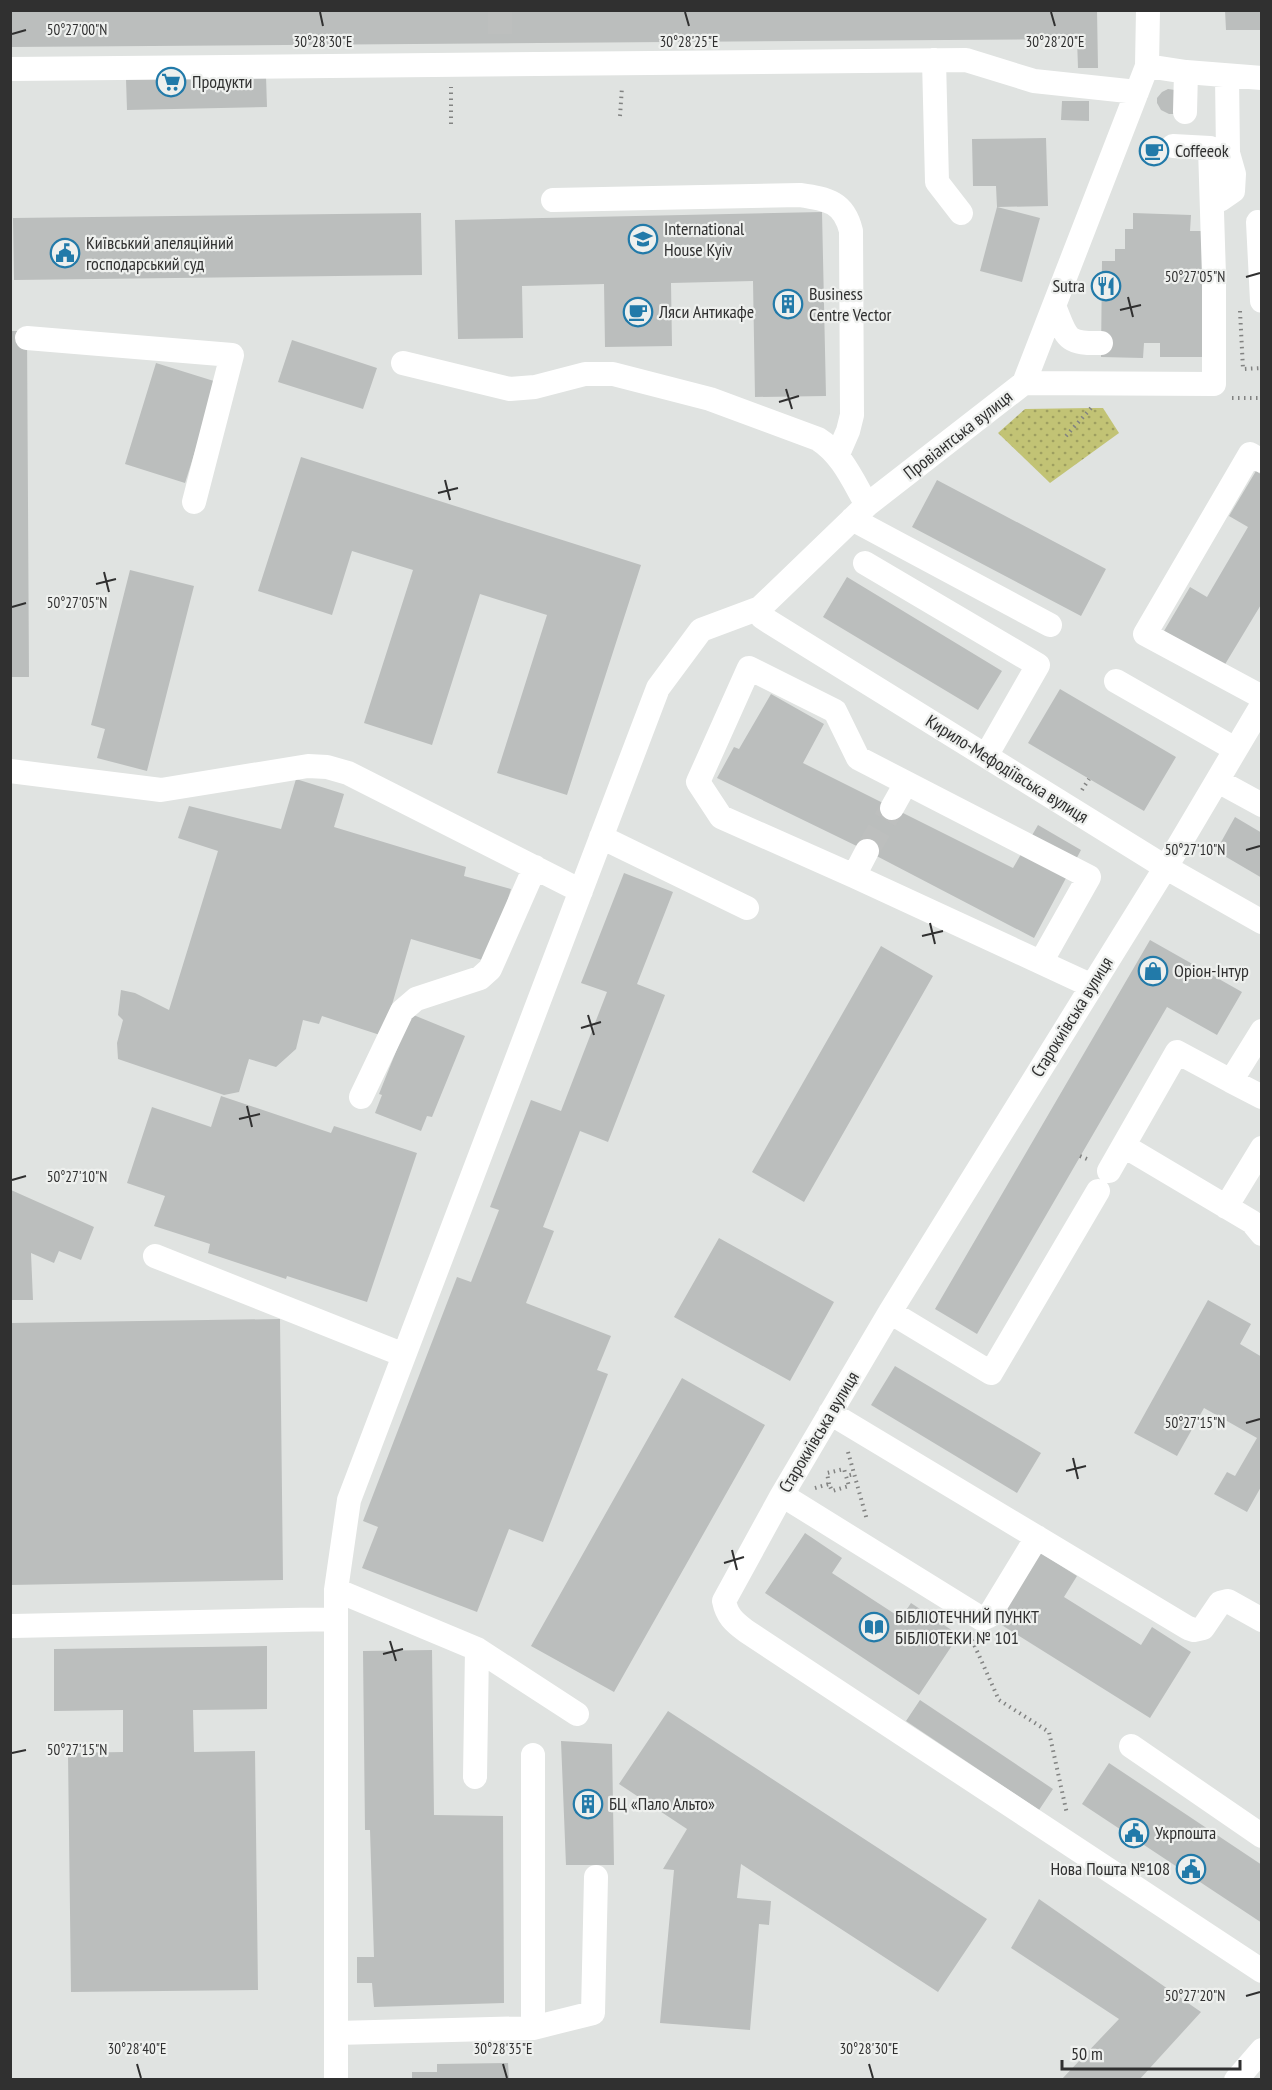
<svg xmlns="http://www.w3.org/2000/svg" width="1272" height="2090" viewBox="0 0 1272 2090" font-family="'PT Sans Narrow',sans-serif">
	<style>
		.grass { fill: url(#grass-dots) }
		.building { fill: #bbbebd }
		.lines { fill: none; stroke-linecap: round; stroke-linejoin: round }
		.minor-tunnel { stroke: #bdbfbe; stroke-width: 24; stroke-dasharray: 24 12; stroke-linecap: butt }
		.path { stroke: #828382; stroke-width: 4; stroke-dasharray: 1.5 4.5; stroke-linecap: butt }
		.minor { stroke: #fff; stroke-width: 24 }
		.ticks { fill: none; stroke: #303030; stroke-width: 2 }
		.labels { text-anchor: middle; stroke-width: 4.5; stroke-linejoin: round; paint-order: stroke }
		.poi-label { font-size: 18px; fill: #303030; stroke: #eef0ee; text-anchor: start }
		.street-label { font-size: 18px; fill: #303030; stroke: #eef0ee }
		.ticks-label { font-size: 15px; text-anchor: middle; fill: #303030; stroke: #eef0ee; stroke-width: 4.5; stroke-linejoin: round; paint-order: stroke }
	</style>
	<defs>
		<pattern id="grass-dots" width="8" height="8" patternUnits="userSpaceOnUse" patternTransform="scale(1.5)"><rect width="8" height="8" fill="#c2c375"/><path d="M2 2h.1M6 6h.1" fill="none" stroke="#9e9f60" stroke-width="1.8" stroke-linecap="round"/></pattern>
	</defs>
	<rect width="100%" height="100%" fill="#e0e3e1"/>
	<path class="grass" d="M1091,408H1103L1119,433L1050,483L998,433L1025,409Z"/>
	<path class="building" d="M10,10H1097L1098,68H1078L1077,39L10,47Z
		M1225,10H1262V30H1226Z
		M266,76L267,107L127,110L126,79Z
		M1168,89L1175,90L1176,114H1169L1161,110L1157,103V98L1162,92Z
		M1062,101H1089V121L1061,120Z
		M1046,138L1048,206L997,207L996,186H973L972,139Z
		M997,207L1040,218L1022,282L980,271Z
		M822,212L826,396L755,397L753,281L671,283L672,346L605,347L604,284L522,286L523,338L458,339L455,220Z
		M421,213L422,275L14,280L13,218Z
		M1133,213L1191,215L1190,231H1206L1204,357H1160V343H1144L1143,358L1101,357L1102,261H1115V249H1125V229H1133Z
		M10,331H27L29,677H10Z
		M292,340L377,368L363,409L278,382Z
		M156,363L217,382L185,483L125,464Z
		M301,457L641,565L567,795L497,773L547,615L480,594L432,745L364,723L413,570L352,551L332,615L258,591Z
		M1256,471L1262,475V603L1224,666L1164,631L1190,587L1207,597L1248,527L1229,516Z
		M937,480L1106,569L1081,616L912,527Z
		M130,570L194,586L147,771L97,758L105,729L91,725Z
		M847,577L1002,671L978,710L823,617Z
		M1060,689L1176,757L1144,811L1028,743Z
		M771,694L824,724L803,763L1013,868L1038,825L1081,850L1034,938L867,851L717,778L734,747L739,749Z
		M296,779L344,794L334,827L466,867L464,876L511,889L489,962L411,939L383,1036L322,1016L319,1024L303,1020L296,1049L276,1067L249,1059L239,1092L224,1095L118,1059L117,1043L123,1020L118,1015L121,990L135,993L169,1010L218,851L178,838L189,806L281,829Z
		M1235,817L1262,833V878L1216,851Z
		M624,873L673,892L637,984L665,995L608,1142L580,1131L543,1227L554,1231L526,1303L611,1336L597,1370L608,1374L543,1542L509,1529L477,1612L362,1568L378,1527L363,1521L457,1277L471,1282L499,1210L490,1207L531,1100L561,1111L607,992L581,983Z
		M1150,940L1242,992L1217,1035L1167,1007L977,1334L935,1309Z
		M881,946L933,976L804,1202L752,1172Z
		M411,1014L465,1036L432,1117L427,1116L421,1131L375,1113L382,1095L379,1094Z
		M221,1096L331,1133L334,1126L417,1153L367,1302L287,1276L286,1279L208,1253L210,1244L154,1226L165,1196L127,1183L152,1107L211,1127Z
		M11,1190L94,1227L81,1260L59,1251L54,1263L31,1253L33,1300H10Z
		M719,1238L834,1302L790,1381L674,1317Z
		M1208,1300L1251,1324L1240,1344L1262,1357V1485L1247,1512L1214,1494L1227,1472L1235,1476L1257,1438L1204,1408L1177,1456L1134,1433Z
		M280,1319L283,1580L10,1585V1323Z
		M895,1366L1041,1453L1017,1493L871,1405Z
		M682,1378L765,1425L614,1692L531,1646Z
		M805,1533L842,1558L832,1573L901,1618L911,1603L959,1635L919,1695L765,1593Z
		M1036,1550L1077,1576L1064,1597L1141,1645L1152,1627L1191,1652L1150,1718L992,1619Z
		M267,1646V1709L193,1710L194,1752L255,1751L258,1990L71,1992L68,1753L123,1752V1710L54,1711V1649Z
		M432,1650L434,1815L503,1816L504,2003L374,2007L372,1983H357V1957H374L370,1830H365L363,1651Z
		M920,1700L1053,1789L1039,1810L906,1721Z
		M668,1711L987,1919L938,1992L741,1864L737,1898L771,1901L769,1925L759,1924L750,2030L660,2023L674,1870L663,1869L687,1829L619,1784Z
		M561,1741L612,1744L614,1865H566Z
		M1109,1763L1262,1865V1923L1082,1804Z
		M1039,1899L1201,2012L1139,2080H1061L1119,2019L1011,1948Z
		M508,2063L509,2080H412V2072H437V2064Z"/>
	<g class="lines">
		<path class="minor-tunnel" d="M500,10V43
			M867,851L892,808"/>
		<path class="path" d="M620,116L622,87
			M451,124V87
			M1240,311L1243,369L1262,368
			M1232,398H1262
			M1066,436L1092,407
			M1082,790L1089,779
			M1080,1156L1089,1160
			M848,1452L867,1520
			M829,1484L827,1473L844,1469L846,1476
			M815,1488L829,1484L832,1491L849,1486L846,1476L854,1474
			M972,1640L999,1700L1049,1732L1067,1814"/>
		<path class="minor" d="M934,60L937,182L961,213
			M1147,66L1186,72L1262,78
			M10,69L966,60L1034,81L1137,92
			M1185,112L1186,72
			M553,200L800,195C828,199 844,202 851,231L852,415L848,431L838,454
			M1220,200L1233,191L1234,174L1228,153L1227,76
			M1258,222L1262,301
			M1054,306C1067,337 1064,344 1101,343
			M27,338L232,355L194,502
			M403,363L510,389L535,387L585,374H613L710,399L818,439C842,454 853,481 867,505
			M1024,383L1214,384V276L1210,148L1173,146
			M1262,461L1250,454L1145,634L1262,697
			M852,519L1050,625
			M865,563L1038,665L986,756
			M760,608L762,617L768,621L1165,867L1262,922
			M1116,681L1235,749
			M1262,705L1172,857L890,1312L782,1495L724,1601C727,1616 734,1622 746,1631L1262,1971
			M10,771L161,790L308,766L327,767L348,773L581,891
			M1218,781L1262,805
			M892,808L906,783
			M601,837L747,908
			M854,876L867,851
			M1041,962L1089,877L858,758L835,711L749,668L698,782L721,817L854,876L1092,986
			M1231,1081L1262,1097
			M361,1097L402,1011L416,999L480,978L490,969L535,867
			M1124,1146L1252,1222L1262,1234
			M1109,1171L1177,1052L1231,1081L1262,1031
			M1226,1207L1262,1148
			M155,1256L404,1355
			M890,1312L991,1373L1098,1191
			M830,1413L1188,1628L1194,1630L1203,1628L1220,1603L1228,1601L1262,1620
			M782,1495L982,1619L989,1616L1037,1537
			M336,1590L477,1649L577,1714
			M13,1626L336,1619
			M1131,1746L1262,1836
			M533,1755V2028
			M475,1777L477,1649
			M336,2033L533,2028L593,2013L596,1877
			M336,2080V1590L349,1500L658,688L701,630L760,608L867,505L1024,383L1147,66L1148,10
			M1236,2080L1262,2050"/>
	</g>
	<path class="ticks" d="M320,12L323,26M685,12L689,26M1051,12L1055,26M12,34L26,30M1246,277L1260,273M1128,297L1133,317M1120,310L1141,305M786,389L792,409M779,402L799,396M445,480L450,500M438,493L458,488M104,572L109,592M96,584L116,579M12,607L26,603M1246,850L1260,846M930,923L935,944M922,936L943,931M588,1015L594,1035M581,1028L601,1022M247,1106L252,1127M239,1119L260,1114M12,1180L26,1176M1246,1423L1260,1419M1073,1458L1078,1479M1066,1471L1086,1466M732,1550L737,1570M724,1563L744,1557M390,1641L396,1661M383,1654L403,1649M12,1753L26,1750M1246,1996L1260,1992M137,2064L141,2078M503,2064L507,2078M869,2064L873,2078"/>
	<defs>
		<g id="supermarket-ring" transform="scale(1.5)"><circle r="9.5" fill="#eef0ee" stroke="#227aa9" stroke-width="1.5"/><path d="M-6-5.5h2.5l.6 2H6L4.5 2H-2.5L-4.4-4H-6ZM-1.5 3.2a1.3 1.3 0 1 0 .1 0ZM3 3.2a1.3 1.3 0 1 0 .1 0Z" fill="#227aa9"/></g>
		<g id="cafe-ring" transform="scale(1.5)"><circle r="9.5" fill="#eef0ee" stroke="#227aa9" stroke-width="1.5"/><path d="M-5.5-4.5H6V0H3Q3 3.5 0 3.5H-2.5Q-5.5 3.5-5.5 0ZM3-3.2v2h1.7v-2ZM-6 4.5H4V6H-6Z" fill="#227aa9"/></g>
		<g id="school-ring" transform="scale(1.5)"><circle r="9.5" fill="#eef0ee" stroke="#227aa9" stroke-width="1.5"/><path d="M0-5L7-2L0 1L-7-2ZM-4 1L0 2.5L4 1V4Q0 6-4 4Z" fill="#227aa9"/></g>
		<g id="civic-ring" transform="scale(1.5)"><circle r="9.5" fill="#eef0ee" stroke="#227aa9" stroke-width="1.5"/><path d="M-.6-6.5H3V-4.5H.6V-3L4-1V1h2V6H-6V1h2V-1L-.6-3ZM-1.2 2.5V6h2.4V2.5Z" fill="#227aa9"/></g>
		<g id="restaurant-ring" transform="scale(1.5)"><circle r="9.5" fill="#eef0ee" stroke="#227aa9" stroke-width="1.5"/><path d="M-5-6h1v4h1v-4h1v4h1v-4h1v5L-1.5 .5V6h-2V.5L-5-1ZM5-6V6H3V1.5H1.5Q1.5-4 5-6Z" fill="#227aa9"/></g>
		<g id="building-ring" transform="scale(1.5)"><circle r="9.5" fill="#eef0ee" stroke="#227aa9" stroke-width="1.5"/><path d="M-4-6H4V6H1V3H-1V6H-4ZM-2.5-4.3h1.7v1.8h-1.7ZM.8-4.3h1.7v1.8H.8ZM-2.5-1h1.7V.8h-1.7ZM.8-1h1.7V.8H.8Z" fill="#227aa9"/></g>
		<g id="shop-ring" transform="scale(1.5)"><circle r="9.5" fill="#eef0ee" stroke="#227aa9" stroke-width="1.5"/><path d="M-5-2.5h2.3a2.7 3.5 0 0 1 5.4 0H5L5.5 6h-11ZM-1.5-2.5h3a1.5 2.3 0 0 0-3 0Z" fill="#227aa9"/></g>
		<g id="library-ring" transform="scale(1.5)"><circle r="9.5" fill="#eef0ee" stroke="#227aa9" stroke-width="1.5"/><path d="M-6-4Q-3-5.5-.7-3.5V5Q-3 3-6 4ZM6-4Q3-5.5 .7-3.5V5Q3 3 6 4Z" fill="#227aa9"/></g>
	</defs>
	<g fill-rule="evenodd">
		<use href="#supermarket-ring" x="171" y="82"/>
		<use href="#cafe-ring" x="1154" y="151"/>
		<use href="#school-ring" x="643" y="239"/>
		<use href="#civic-ring" x="65" y="253"/>
		<use href="#restaurant-ring" x="1106" y="286"/>
		<use href="#building-ring" x="788" y="304"/>
		<use href="#cafe-ring" x="638" y="312"/>
		<use href="#shop-ring" x="1153" y="971"/>
		<use href="#library-ring" x="874" y="1627"/>
		<use href="#building-ring" x="588" y="1804"/>
		<use href="#civic-ring" x="1134" y="1833"/>
		<use href="#civic-ring" x="1191" y="1869"/>
	</g>
	<g class="labels">
		<g class="poi-label">
			<text x="192" y="88">Продукти</text>
			<text x="1175" y="157">Coffeeok</text>
			<text x="664" y="235">International<tspan x="664" dy="21">House Kyiv</tspan></text>
			<text x="86" y="249">Київський апеляційний<tspan x="86" dy="21">господарський суд</tspan></text>
			<text x="1085" y="292" text-anchor="end">Sutra</text>
			<text x="809" y="300">Business<tspan x="809" dy="21">Centre Vector</tspan></text>
			<text x="659" y="318">Ляси Антикафе</text>
			<text x="1174" y="977">Оріон-Інтур</text>
			<text x="895" y="1623">БІБЛІОТЕЧНИЙ ПУНКТ<tspan x="895" dy="21">БІБЛІОТЕКИ № 101</tspan></text>
			<text x="609" y="1810">БЦ «Пало Альто»</text>
			<text x="1155" y="1839">Укрпошта</text>
			<text x="1170" y="1875" text-anchor="end">Нова Пошта №108</text>
		</g>
		<g class="street-label">
			<text transform="translate(958 435) rotate(-38)" y="6">Провіантська вулиця</text>
			<text transform="translate(1007 769) rotate(32)" y="6">Кирило-Мефодіївська вулиця</text>
			<text transform="translate(1072 1017) rotate(-58)" y="6">Старокиївська вулиця</text>
			<text transform="translate(819 1432) rotate(-59)" y="6">Старокиївська вулиця</text>
		</g>
	</g>
	<g class="ticks-label">
		<text x="77" y="35">50°27'00"N</text>
		<text x="323" y="47">30°28'30"E</text>
		<text x="689" y="47">30°28'25"E</text>
		<text x="1055" y="47">30°28'20"E</text>
		<text x="1195" y="282">50°27'05"N</text>
		<text x="77" y="608">50°27'05"N</text>
		<text x="1195" y="855">50°27'10"N</text>
		<text x="77" y="1182">50°27'10"N</text>
		<text x="1195" y="1428">50°27'15"N</text>
		<text x="77" y="1755">50°27'15"N</text>
		<text x="1195" y="2001">50°27'20"N</text>
		<text x="137" y="2054">30°28'40"E</text>
		<text x="503" y="2054">30°28'35"E</text>
		<text x="869" y="2054">30°28'30"E</text>
	</g>
	<rect width="1272" height="2090" fill="none" stroke="#303030" stroke-width="24"/>
	<path d="M1062 2060v9h178v-9" fill="none" stroke="#303030" stroke-width="3"/>
	<text x="1071" y="2060" font-size="18" fill="#303030" stroke="#eef0ee" stroke-width="4.5" paint-order="stroke">50 m</text>
</svg>
